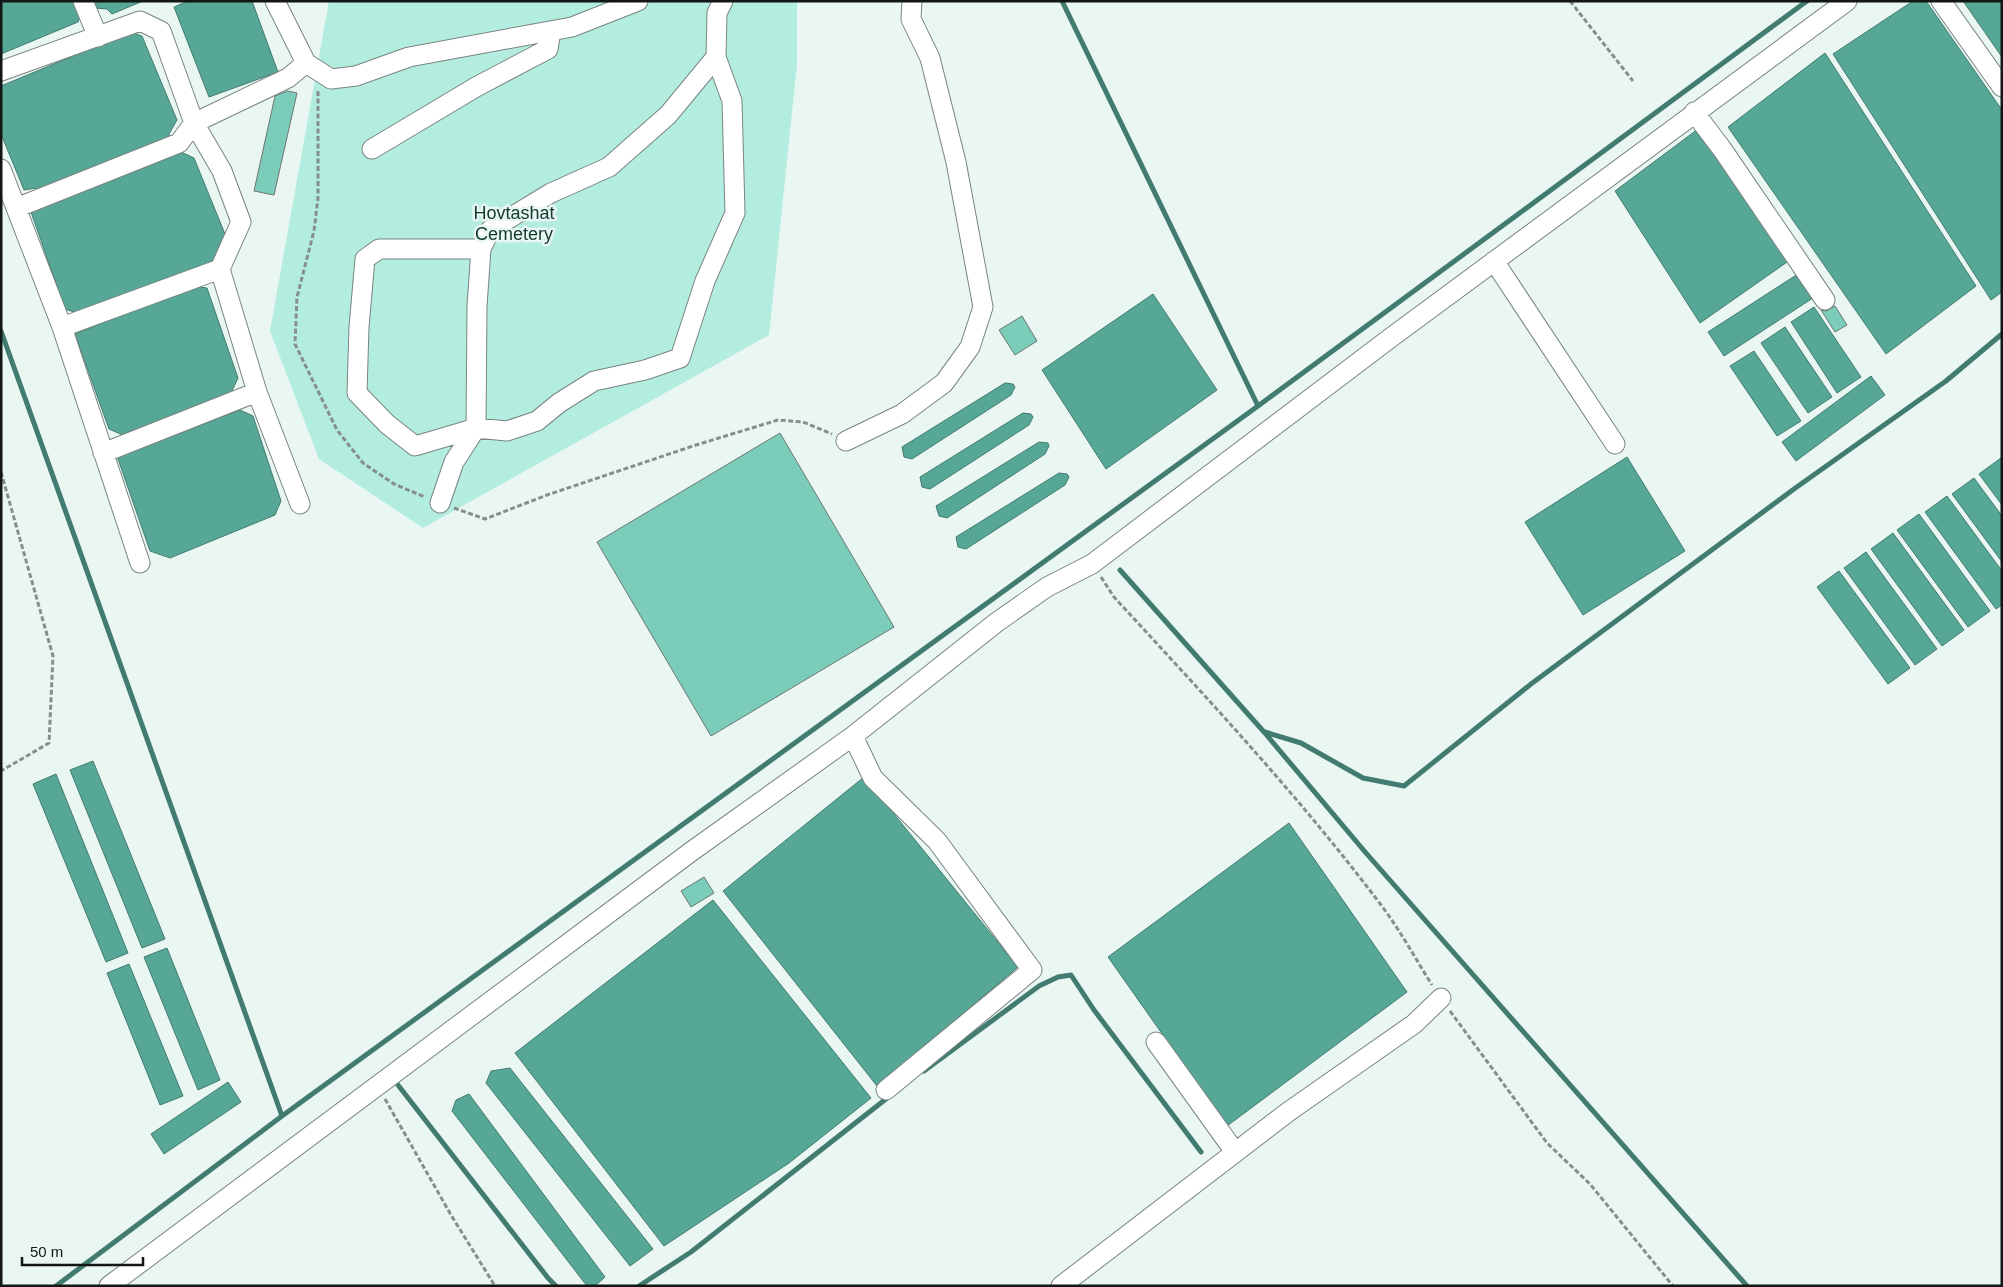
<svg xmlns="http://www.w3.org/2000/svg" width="2003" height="1287" viewBox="0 0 2003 1287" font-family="Helvetica,sans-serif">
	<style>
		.green { fill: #b3eddf }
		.water { fill: #57a797; stroke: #427c70 }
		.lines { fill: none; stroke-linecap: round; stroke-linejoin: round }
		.stream { stroke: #427c70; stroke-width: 5 }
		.building { fill: #7cccba; stroke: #6b7774 }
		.minor-casing { stroke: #798481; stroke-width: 21 }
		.path { stroke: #868f8c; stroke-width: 3; stroke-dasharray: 5 2.5; stroke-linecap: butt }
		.minor { stroke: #fff; stroke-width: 19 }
		.labels { text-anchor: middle; stroke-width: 5; stroke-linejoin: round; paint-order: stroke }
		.park-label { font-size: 18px; fill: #123931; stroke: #e9f6f2 }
	</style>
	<rect width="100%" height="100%" fill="#e9f6f2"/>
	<path class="green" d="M329,1H797V64L769,335L423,528L319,459L270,331Z"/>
	<path class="water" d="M1,1H76L81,14L78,22L1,54Z
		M93,1H143L112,14L107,9L95,8Z
		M188,1H252L278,72L209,97L174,7Z
		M1913,1H1926L2002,110V292L1991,300L1833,54Z
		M1963,1H2002V57Z
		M131,32L142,36L177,120L169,134L170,139L40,195L36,188L24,190L1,134V86Z
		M1825,53L1976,286L1886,354L1728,127Z
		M1698,129L1790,260L1700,323L1615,191Z
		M181,152L194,158L227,239L220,259L83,315L65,309L31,212Z
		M1801,272L1816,296L1724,356L1708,332Z
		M193,286L207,288L238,378L231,393L125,436L109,429L75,334Z
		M1153,294L1217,390L1106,469L1042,370Z
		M1814,307L1861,377L1837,393L1791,322Z
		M1785,327L1832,397L1808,413L1761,343Z
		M1754,351L1801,421L1777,436L1730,366Z
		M1871,376L1885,395L1796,461L1782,442Z
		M1005,383L1013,384L1015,387L1011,395L912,459L904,457L902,447Z
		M240,410L253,416L281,501L275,515L170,558L150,551L117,456Z
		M1023,413L1031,414L1033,417L1029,425L930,489L922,487L920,477Z
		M1039,442L1048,443L1049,446L1045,454L947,518L939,516L936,506Z
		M1627,457L1685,551L1583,615L1525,522Z
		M2001,458L2002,459V505L1979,474Z
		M1059,473L1067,474L1069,477L1065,485L966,549L958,547L956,537Z
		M1974,478L2002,516V562L1952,494Z
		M1947,496L2002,571V605L1996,609L1925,512Z
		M1919,514L1990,611L1968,627L1897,530Z
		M1893,533L1964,630L1942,646L1871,549Z
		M1866,552L1937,649L1915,665L1844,568Z
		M1839,571L1910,668L1888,684L1817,587Z
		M93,761L165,939L142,948L70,770Z
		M56,774L128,953L106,962L33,784Z
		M864,777L1018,967L877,1086L723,891Z
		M1289,823L1407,992L1227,1126L1108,957Z
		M713,900L871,1098L789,1163L664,1246L515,1053Z
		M167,948L220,1080L198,1090L144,957Z
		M129,964L183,1096L160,1105L107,973Z
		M510,1068L653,1249L630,1266L486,1083L491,1071Z
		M228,1082L241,1102L164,1154L151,1134Z
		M469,1094L605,1277L595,1286H587L452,1111L456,1100Z"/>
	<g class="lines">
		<path class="stream" d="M1062,1L1258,406
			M1,331L282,1116
			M1120,570L1264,732L1366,853L1747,1286
			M1265,732L1301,743L1363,778L1404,786L1531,684L1794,489L1946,381L2002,334
			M924,1071L1039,986L1058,977L1071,975L1094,1010L1201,1152
			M398,1085L548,1278L556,1286
			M56,1286L282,1116L1258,406L1807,1
			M639,1286L691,1252L891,1095"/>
	</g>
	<path class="building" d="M288,91L297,93L274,195L254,191L275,96Z
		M1835,306L1847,325L1835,332L1821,310L1826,311Z
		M1022,316L1037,341L1015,355L999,330Z
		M780,433L894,627L711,736L597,542Z
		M704,877L714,893L691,907L681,891Z"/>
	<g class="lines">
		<g class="minor-casing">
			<path id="minor" d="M83,1L98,37
				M275,1L306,63L331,79L356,76L409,57L572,27L638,1
				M1941,1L2002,87
				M1,71L140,21L161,31L194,123L288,78L306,63
				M1694,112L1722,149L1825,300
				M372,149L476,87L548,49L551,31
				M1,169L62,327L140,563
				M16,208L179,143L194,123L222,171L241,222L220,269L62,327
				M481,249H379L365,259L359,327L357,393L387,424L415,446L476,428L507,431L537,421L559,403L594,381L645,370L680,358L705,281L735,213L732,101L716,57L717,13L723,1
				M1494,261L1615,444
				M220,269L257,392L300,504
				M846,441L902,414L944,383L970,347L983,307L956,162L930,58L911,19L912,1
				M103,453L257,392
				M440,503L454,462L476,428L477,306L481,249L490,230L551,193L609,167L668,115L716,57
				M853,736L873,778L937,841L1032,970L886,1090
				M1156,1042L1235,1152
				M109,1286L692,851L853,736L997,622L1047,587L1092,564L1393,336L1847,1
				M1061,1286L1288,1112L1414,1024L1441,998"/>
		</g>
		<path class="path" d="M1570,1L1633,81
			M318,91V198L314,231L297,297L295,344L337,430L363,463L394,484L425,497
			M1,472L53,656L49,743L1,771
			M454,508L485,519L547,495L696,445L778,420L803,422L832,434
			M1101,577L1114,597C1206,697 1299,796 1381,905C1400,930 1415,958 1432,985
			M1450,1011L1547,1143L1590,1184L1673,1286
			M385,1099L451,1215L495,1286"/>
		<use href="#minor" class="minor"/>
	</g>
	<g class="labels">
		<g class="park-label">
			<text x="514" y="219">Hovtashat<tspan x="514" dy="21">Cemetery</tspan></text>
		</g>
	</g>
	<rect width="2003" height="1287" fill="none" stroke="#121615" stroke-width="5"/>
	<path d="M22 1257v8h121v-8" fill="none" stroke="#121615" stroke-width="2.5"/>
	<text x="30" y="1257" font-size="15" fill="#121615" stroke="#e9f6f2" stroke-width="4" paint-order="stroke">50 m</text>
</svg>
